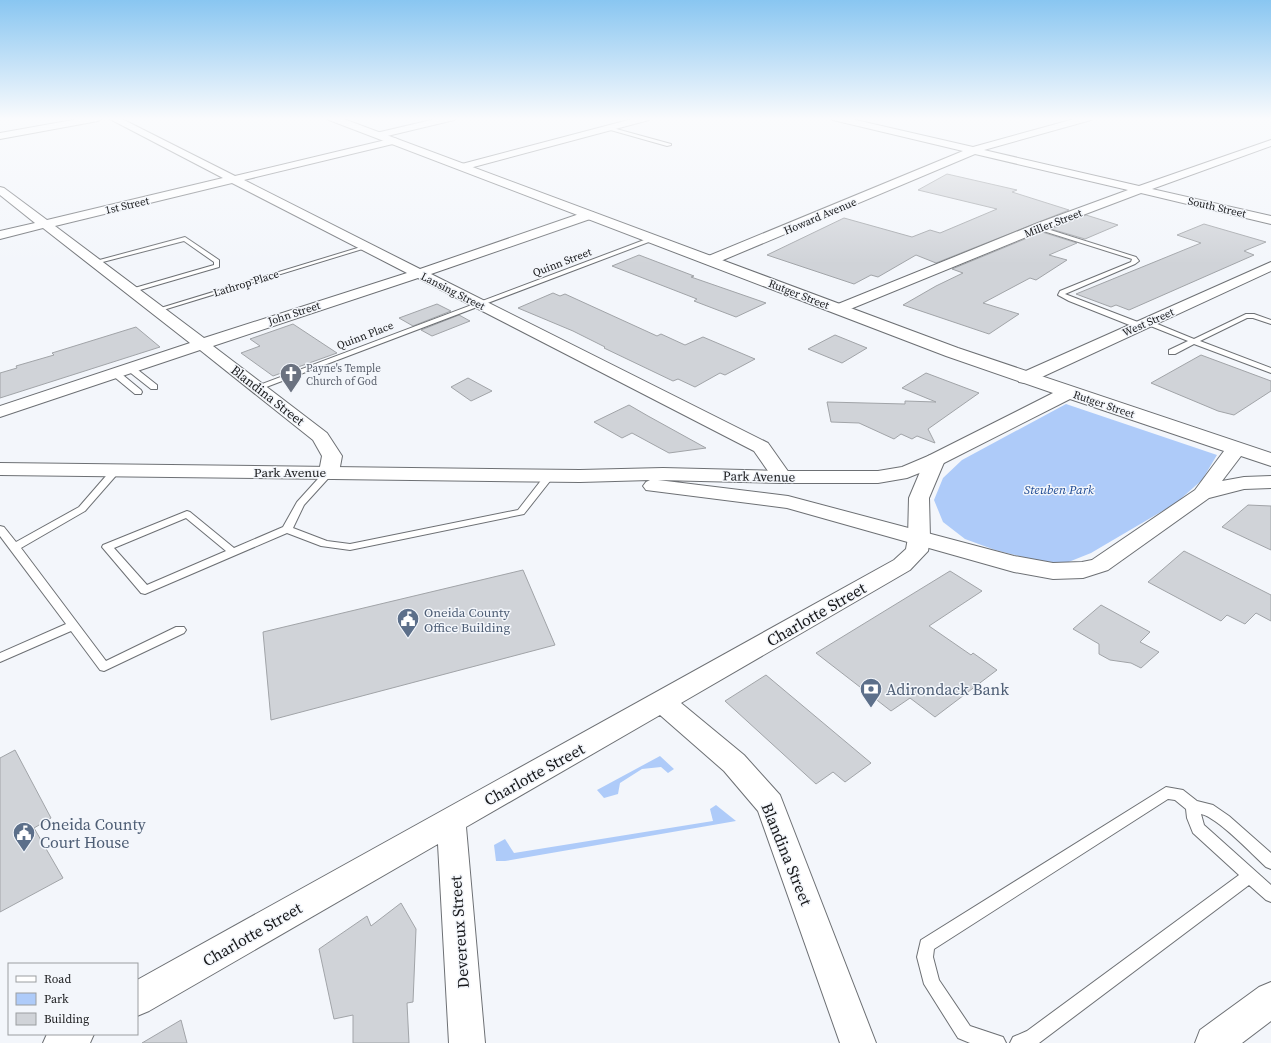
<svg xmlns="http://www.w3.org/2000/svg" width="1271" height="1043" viewBox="0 0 1271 1043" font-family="'Source Serif 4',serif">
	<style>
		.green { fill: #aecbf9 }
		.building { fill: #d0d3d8; stroke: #a1a4a8 }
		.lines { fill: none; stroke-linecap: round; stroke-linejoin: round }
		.lane-casing { stroke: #6d7074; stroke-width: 2 }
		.street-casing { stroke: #6d7074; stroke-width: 2 }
		.secondary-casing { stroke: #6d7074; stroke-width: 2 }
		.lane { fill: #fff; fill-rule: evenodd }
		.street { fill: #fff; fill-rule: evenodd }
		.secondary { fill: #fff; fill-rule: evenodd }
		.labels { text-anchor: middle; stroke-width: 3; stroke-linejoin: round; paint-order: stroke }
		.far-street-label { font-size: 11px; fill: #18191b; stroke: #f3f6fb }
		.far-worship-label { font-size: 11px; fill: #5b616d; stroke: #f3f6fb; text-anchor: start }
		.street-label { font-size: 13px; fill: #18191b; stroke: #f3f6fb }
		.park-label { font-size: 13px; font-style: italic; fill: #1d4a94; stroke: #f3f6fb }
		.service-label { font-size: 13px; fill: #4e5e75; stroke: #f3f6fb; text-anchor: start }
		.near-street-label { font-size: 16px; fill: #18191b; stroke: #f3f6fb }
		.near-service-label { font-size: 16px; fill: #4e5e75; stroke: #f3f6fb; text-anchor: start }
	</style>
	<rect width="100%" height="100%" fill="#f3f6fb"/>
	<path class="green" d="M1066,404L1217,455L1202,480L1176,503L1091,553L1066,563L1039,561L995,550L965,539L943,522L934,500L943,478L962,460Z
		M660,756L674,769L668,773L661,767L642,769L620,783L618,794L604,798L597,790Z
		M716,805L736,821L505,861H496L494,845L505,839L514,853L713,821L710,809Z"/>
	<path class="building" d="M947,174L1017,190L1012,192L1069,210L936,263L916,255L878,277L871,275L854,284L767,255L844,218L912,237L930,230L940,233L997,209L918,190Z
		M1086,215L1118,225L1085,239L1051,229Z
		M1204,224L1266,242L1244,251L1254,255L1129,310L1116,305L1111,307L1076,294L1201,243L1177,235Z
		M1042,232L1077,243L1049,255L1067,260L1036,280L1030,278L983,303L1019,314L989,334L903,305L936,286L963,273L952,269Z
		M639,255L694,276L691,277L766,303L736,317L694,301L697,299L612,266Z
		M553,293L560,296L565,294L657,336L661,334L685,345L703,337L755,359L725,375L720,373L695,387L678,379L673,381L604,348L605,347L573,331L518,308Z
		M437,304L451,311L413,326L399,318Z
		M459,315L470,321L432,336L421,330Z
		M293,324L337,353L273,376L241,353L260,346L250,339Z
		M136,327L160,347L0,398V373L17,368L16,366L54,355L52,353Z
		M835,335L867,348L842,363L808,349Z
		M1201,355L1271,381V391L1234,415L1218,411L1151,383Z
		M926,373L979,393L928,429L935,443L917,436L912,439L901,434L894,439L859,423L831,422L827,402L905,404V401L936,402L902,388Z
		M468,378L492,391L471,401L451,387Z
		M629,405L648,416L706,448L669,453L632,433L622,438L594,422Z
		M1248,505L1271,506V550L1222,527Z
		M1184,551L1271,595V621L1256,613L1245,624L1227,615L1221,621L1148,582Z
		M523,570L555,645L271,720L263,632Z
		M950,571L982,591L929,626L971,655L973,653L997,670L935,717L910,698L891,711L816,653Z
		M1101,605L1150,632L1140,642L1159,652L1141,668L1131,663L1110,660L1099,654V644L1073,629Z
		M766,675L871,763L845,782L833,772L816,784L725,701Z
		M15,750L51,818L34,828L63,878L0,912V758Z
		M401,903L416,929L413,1002L407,1003L409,1043H353V1015L334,1019L319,949L367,916L371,926Z
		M181,1020L187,1043H142Z"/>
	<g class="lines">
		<g class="lane-casing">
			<path id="lane" d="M609,127L671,144V145L667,146L607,129Z
				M1037,227H1041L1136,257L1139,261L1135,264L1065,294L1143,324V328H1137L1069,301L1058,295L1060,291L1131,262L1132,259L1037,229Z
				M185,237L219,260V267L133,292L130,290L131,289L214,265V262L184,241L95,264L92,262Z
				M652,237L654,238V240L261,389H258L254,387Z
				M364,246L369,247L160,311H156L154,310Z
				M1246,314H1254L1271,320V324L1253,318H1247L1200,341L1271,368V373L1194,344L1175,354H1169V350L1188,341L1143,323L1147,321H1150L1194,339Z
				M127,366H133L157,385V389H151L127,370Z
				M112,371H118L141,390L142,392L141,394H135L112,375Z
				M115,468L120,471L85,511L21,548L106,661L176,627H184L186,630L184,633L104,671L100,670L71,631L0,662V653L66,624L0,536V526L4,527L16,542L79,507L112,469Z
				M329,469L334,472L304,505L293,528L327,541L350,544L518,510L546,474L549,473L554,476L524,514L350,550L321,546L287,533L145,594L141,593L102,547L103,545L187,511L190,512L234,548L283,527L297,502L326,470ZM186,518L226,551L147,585L114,548Z
				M1166,787L1183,790L1197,801L1213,805L1229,816L1271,853V869L1266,867C1252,854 1217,817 1201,814L1204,825L1271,885V902L1266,900L1249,885L1039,1043H1010L1013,1037L1027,1031L1239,875L1193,833L1187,818L1186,809L1175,800L1168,799L934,949L933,957L939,980L970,1026L1003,1037L1006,1043H970L958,1038L924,984L917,957L921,940Z"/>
		</g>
		<g class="street-casing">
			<path id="street" d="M84,118H103L98,121L0,139V133Z
				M108,118H120L235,176L394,138L397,139L399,141L397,143L244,180L420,269L585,212H593L595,215L593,218L431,274L768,443L792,477L789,481L782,483L775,481L754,451L418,278L213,346L327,433L342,456L339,472L336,476L329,478L322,476L319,472L322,456L313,440L200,350L0,417V406L190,343L43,228L0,239V231L35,223L0,195V187L4,188L47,220L223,178ZM232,183L407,273L204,338L55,226Z
				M440,118H456L454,120L379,138L374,135L376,133Z
				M636,118H651L649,120L466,169H458L457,167L458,165Z
				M831,118H847L973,147L1078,118H1093L1091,120L984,150L1139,186L1271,140V146L1152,189L1271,216V224L1141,193L1046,229L843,312L838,313L833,312L831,309L833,306L1038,223L1128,190L975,154L716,263H706L704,260L706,257L963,151L833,120Z
				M1271,262V271L1031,382L1025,383L1019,382L1017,378L1019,374Z
				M935,454L942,456L945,460L929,498L930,538L928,551L910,570L681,703L744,755L780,795L876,1043H840L758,811L724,771L660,715L466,827L485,1043H449L438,844L149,1011L137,1016V980L894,560L906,549L908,538L909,498L925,460L928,456Z
				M1271,982V1021L1242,1043H1195L1200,1030L1259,987Z
				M47,1034H94L90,1043H43Z"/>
		</g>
		<g class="secondary-casing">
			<path id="secondary" d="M327,118H341L958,348L1271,453V466L1241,456L1222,481L1244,477L1271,476V488L1244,489L1209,498L1108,570L1083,578L1053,579L1014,572L787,508L646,490L643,486L646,482L650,480L580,482L0,475V463L580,470L663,468L782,471H878L902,467L928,456L1053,393L946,356L329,120ZM1070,399L1224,451L1195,490L1092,560L1082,562L1053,563L1014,556L788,496L658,480L782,483H878L907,478L942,464Z"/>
		</g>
		<use href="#lane" class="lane"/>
		<use href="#street" class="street"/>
		<use href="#secondary" class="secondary"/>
	</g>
	<linearGradient id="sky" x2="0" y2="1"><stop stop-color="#89c6f1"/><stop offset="0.45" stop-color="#fafbfd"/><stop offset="1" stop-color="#fafbfd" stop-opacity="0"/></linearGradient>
	<rect width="1271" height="264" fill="url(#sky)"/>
	<defs>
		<g id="church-pin" transform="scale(1.15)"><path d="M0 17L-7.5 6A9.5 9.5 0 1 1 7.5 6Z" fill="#6b7280" stroke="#f3f6fb"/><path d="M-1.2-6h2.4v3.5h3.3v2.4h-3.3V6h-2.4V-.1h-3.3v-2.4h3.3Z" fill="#fff"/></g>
		<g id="civic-pin" transform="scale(1.15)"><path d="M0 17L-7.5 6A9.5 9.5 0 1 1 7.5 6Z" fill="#5c6f8a" stroke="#f3f6fb"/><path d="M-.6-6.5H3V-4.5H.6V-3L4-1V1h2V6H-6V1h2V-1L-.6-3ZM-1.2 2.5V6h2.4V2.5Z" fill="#fff"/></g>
		<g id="bank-pin" transform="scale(1.15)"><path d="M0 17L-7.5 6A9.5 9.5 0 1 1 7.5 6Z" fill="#5c6f8a" stroke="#f3f6fb"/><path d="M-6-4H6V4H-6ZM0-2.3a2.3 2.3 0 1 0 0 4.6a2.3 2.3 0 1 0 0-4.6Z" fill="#fff"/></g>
	</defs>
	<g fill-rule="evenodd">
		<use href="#church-pin" x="291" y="374"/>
		<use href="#civic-pin" x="408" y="619"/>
		<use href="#bank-pin" x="871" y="689"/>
		<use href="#civic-pin" x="24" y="833"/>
	</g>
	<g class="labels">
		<g class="far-street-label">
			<text transform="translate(127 205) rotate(-13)" y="4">1st Street</text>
			<text transform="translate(1217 207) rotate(13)" y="4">South Street</text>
			<text transform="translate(820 216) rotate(-23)" y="4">Howard Avenue</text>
			<text transform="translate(1053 223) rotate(-21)" y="4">Miller Street</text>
			<text transform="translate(562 262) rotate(-21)" y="4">Quinn Street</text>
			<text transform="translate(246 283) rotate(-17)" y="4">Lathrop Place</text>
			<text transform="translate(453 291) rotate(27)" y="4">Lansing Street</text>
			<text transform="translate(799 294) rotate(21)" y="4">Rutger Street</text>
			<text transform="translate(294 313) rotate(-18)" y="4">John Street</text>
			<text transform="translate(1148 322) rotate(-24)" y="4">West Street</text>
			<text transform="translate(365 335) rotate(-21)" y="4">Quinn Place</text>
			<text transform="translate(1104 404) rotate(19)" y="4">Rutger Street</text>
		</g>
		<g class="far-worship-label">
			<text x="306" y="372">Payne's Temple<tspan x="306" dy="13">Church of God</tspan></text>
		</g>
		<g class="street-label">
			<text transform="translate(268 395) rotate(38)" y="5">Blandina Street</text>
			<text x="290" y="477">Park Avenue</text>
			<text transform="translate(759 476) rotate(1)" y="5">Park Avenue</text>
		</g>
		<g class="park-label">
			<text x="1059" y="494">Steuben Park</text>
		</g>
		<g class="service-label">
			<text x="424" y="617">Oneida County<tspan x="424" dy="15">Office Building</tspan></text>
		</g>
		<g class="near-street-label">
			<text transform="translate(816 614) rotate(-30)" y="6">Charlotte Street</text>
			<text transform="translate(534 774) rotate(-29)" y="6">Charlotte Street</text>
			<text transform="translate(787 854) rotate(68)" y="6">Blandina Street</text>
			<text transform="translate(459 932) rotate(-94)" y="6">Devereux Street</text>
			<text transform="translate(252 934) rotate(-30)" y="6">Charlotte Street</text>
		</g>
		<g class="near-service-label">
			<text x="886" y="695">Adirondack Bank</text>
			<text x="40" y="830">Oneida County<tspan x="40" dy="18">Court House</tspan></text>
		</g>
	</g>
	<rect x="8" y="963" width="130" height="72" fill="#f3f6fb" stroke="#9b9ea1"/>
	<rect x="16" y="976" width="20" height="6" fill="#ffffff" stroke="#9b9ea1"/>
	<text x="44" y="983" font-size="12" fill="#18191b">Road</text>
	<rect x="16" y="993" width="20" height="12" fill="#aecbf9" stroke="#9b9ea1"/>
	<text x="44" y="1003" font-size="12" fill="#18191b">Park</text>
	<rect x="16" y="1013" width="20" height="12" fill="#d0d3d8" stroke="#9b9ea1"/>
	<text x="44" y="1023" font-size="12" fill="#18191b">Building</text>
</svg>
